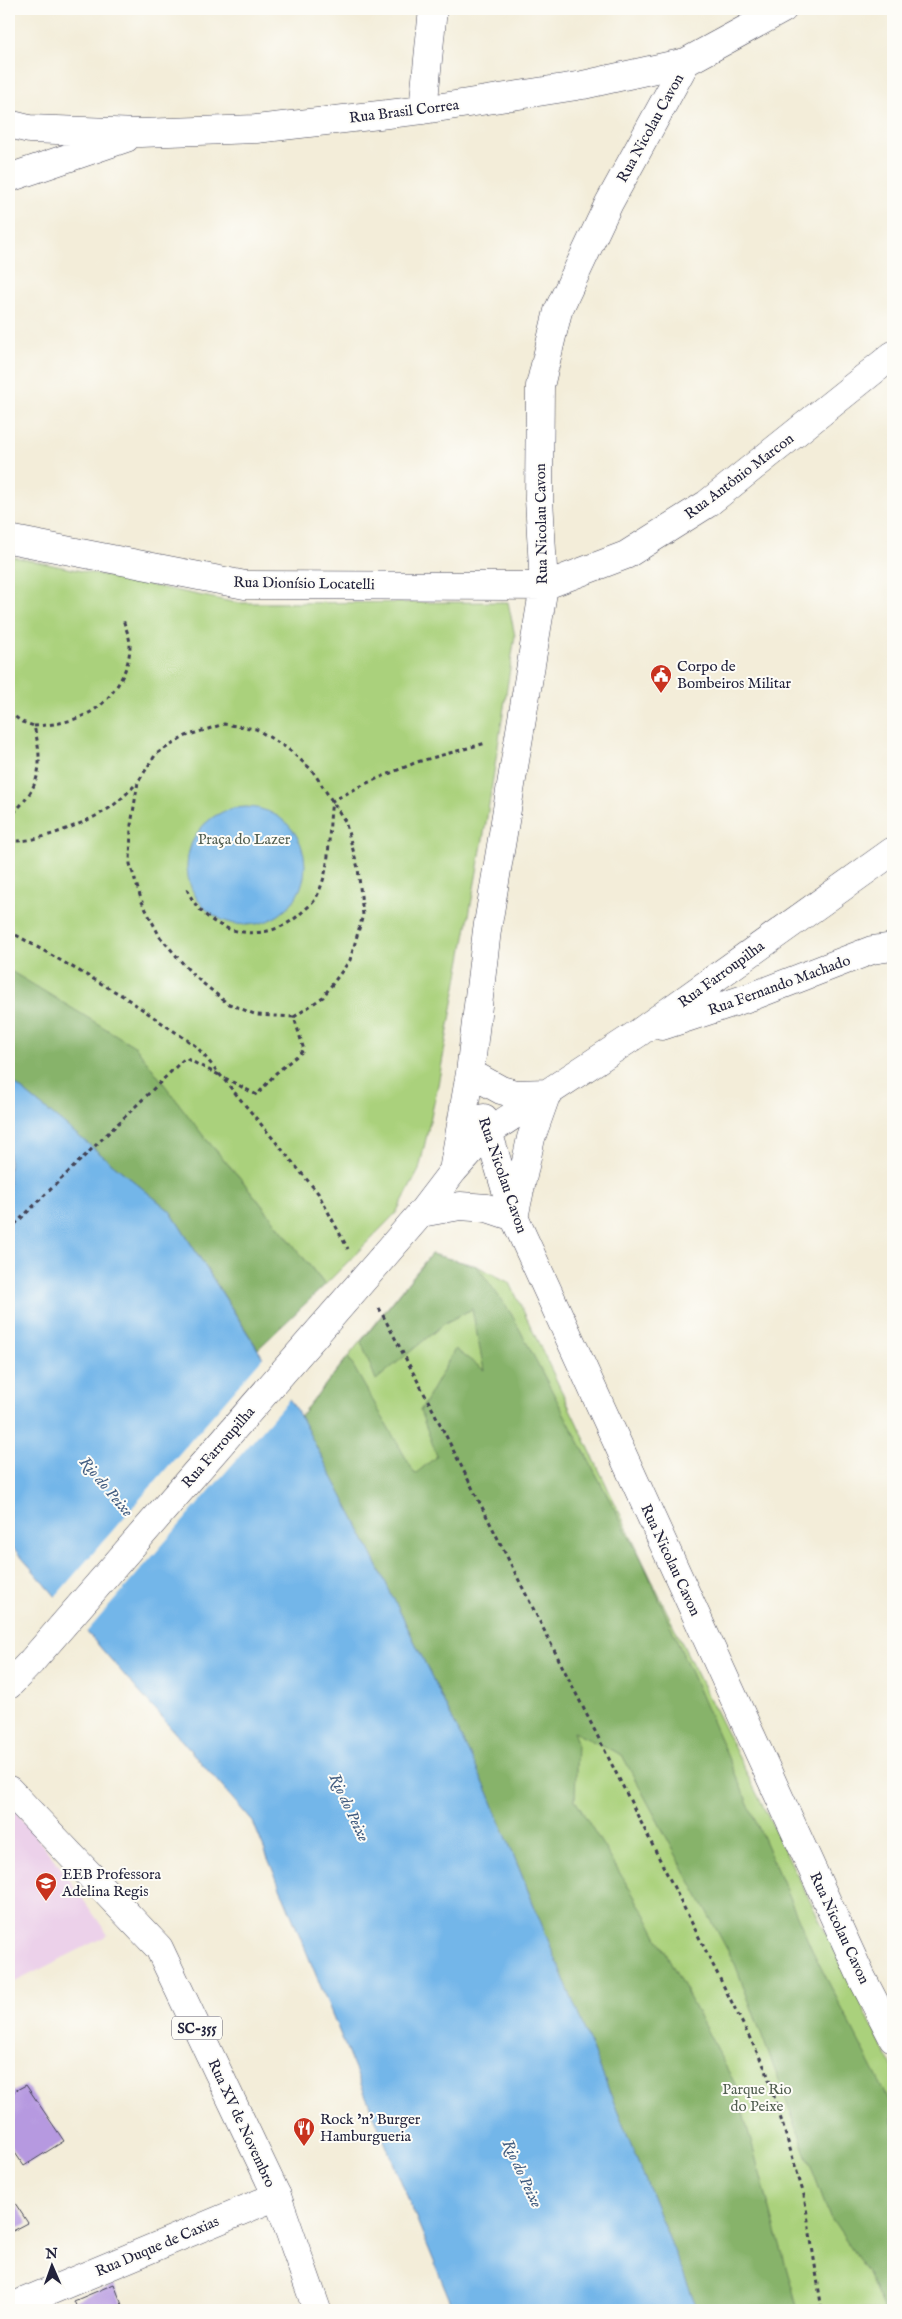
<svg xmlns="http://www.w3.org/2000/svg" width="902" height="2319" viewBox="0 0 902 2319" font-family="'IM FELL English',serif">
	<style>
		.built { fill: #ecd1ea }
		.green { fill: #aad17b; stroke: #667a5b }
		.forest { fill: #87b36b; stroke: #546a53 }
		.water { fill: #73b6e9; stroke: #4a6c92 }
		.pier { fill: #f3edd9 }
		.building { fill: #b699e0 }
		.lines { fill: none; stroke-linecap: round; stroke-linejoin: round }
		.minor-casing { stroke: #414053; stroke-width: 29 }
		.major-casing { stroke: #414053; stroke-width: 29 }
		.path { stroke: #414053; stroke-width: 3; stroke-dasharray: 4 4; stroke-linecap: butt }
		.minor { stroke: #fff; stroke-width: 28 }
		.major { stroke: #fff; stroke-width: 28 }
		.major-bridge-casing { stroke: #414053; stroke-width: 29; stroke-linecap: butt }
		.major-bridge { stroke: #fff; stroke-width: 28 }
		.labels { text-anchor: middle; stroke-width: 4; stroke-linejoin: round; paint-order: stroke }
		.shield { fill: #fdfcf7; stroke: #646373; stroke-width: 1 }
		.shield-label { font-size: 14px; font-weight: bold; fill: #22223b }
		.street-label { font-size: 15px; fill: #22223b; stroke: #fdfcf7 }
		.poi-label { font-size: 15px; fill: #22223b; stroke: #fdfcf7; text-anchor: start }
		.park-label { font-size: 15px; fill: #525f51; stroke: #fdfcf7 }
		.water-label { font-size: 16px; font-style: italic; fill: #425d81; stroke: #fdfcf7 }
	</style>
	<rect width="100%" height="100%" fill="#fdfcf7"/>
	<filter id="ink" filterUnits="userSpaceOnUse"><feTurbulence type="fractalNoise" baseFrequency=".02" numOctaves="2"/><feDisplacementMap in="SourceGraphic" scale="10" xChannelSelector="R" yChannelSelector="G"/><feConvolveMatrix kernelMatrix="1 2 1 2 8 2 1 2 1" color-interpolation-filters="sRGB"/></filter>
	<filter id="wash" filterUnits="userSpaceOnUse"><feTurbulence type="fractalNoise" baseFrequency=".0096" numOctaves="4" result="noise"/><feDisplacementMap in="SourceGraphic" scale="20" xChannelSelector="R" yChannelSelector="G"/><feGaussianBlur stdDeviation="1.12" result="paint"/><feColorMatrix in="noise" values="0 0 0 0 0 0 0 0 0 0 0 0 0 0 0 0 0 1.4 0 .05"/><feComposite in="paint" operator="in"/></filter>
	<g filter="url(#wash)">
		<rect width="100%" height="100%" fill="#f3edd9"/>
		<path class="built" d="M9,1804L61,1868L108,1935L9,1985Z"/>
		<path class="green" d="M9,556L237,603L508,602L515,636L487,817L438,1085L419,1170L396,1213L325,1285L241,1179L168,1096L9,1012Z
			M431,1254L477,1266L510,1283L677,1633L893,2068V2310H698L300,1416Z"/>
		<path class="forest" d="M9,970L136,1047L205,1138L241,1179L325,1285L258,1349L170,1211L9,1079Z
			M431,1254L477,1266L512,1315L644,1565L812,1950L893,2108V2310H884L869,2275L830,2217L735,1964L622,1755L573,1732L577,1742L575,1800L648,1919L735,2084L798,2310H698L488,1792L357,1524L300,1416L348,1357L415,1474L437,1456L420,1411L455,1349L484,1370L472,1309L445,1323L376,1380L361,1342Z"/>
		<path class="water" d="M187 866a59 59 0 1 1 118 0a59 59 0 1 1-118 0Z
			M9,1079L170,1211L300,1416L357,1524L488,1792L698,2310H454L253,1822L9,1543Z"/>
		<path class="pier" d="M265,1355L291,1397L85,1634L54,1598Z"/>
		<g id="blocks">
			<path class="building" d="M26,2085L64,2141L24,2166L9,2144V2094Z
				M9,2194L28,2223L9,2233Z
				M114,2284L124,2310H78L74,2301Z"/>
		</g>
	</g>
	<g filter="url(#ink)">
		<use href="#blocks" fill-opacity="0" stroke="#414053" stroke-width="1"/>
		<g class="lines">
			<g class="minor-casing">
				<path id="minor" d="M423,110L433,9
					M9,124L29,129L140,133L256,129L423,110L583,85L686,62L783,9
					M9,178L126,138
					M9,539L245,585L544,586L626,555L707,504L893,355
					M662,1026L753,996L872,950L893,947
					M470,1073L501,1090L515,1094L547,1093
					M484,1118L514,1217
					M453,1171L470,1073L487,930L544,586L539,499L540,386L558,311L609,203L686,62
					M421,1213L453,1171L488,1132L637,1034L893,851
					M515,1213L531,1138L547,1093
					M9,2308L277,2196"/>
			</g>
			<g class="major-casing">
				<path id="major" d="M383,1257L421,1213L460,1206L487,1208L514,1217L862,1978L893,2038
					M9,1685L31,1662
					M9,1790L159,1948L277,2196L317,2310"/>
			</g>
			<path class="path" d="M9,712L22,722L34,726C44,766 41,788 9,817
				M34,726C52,725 71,722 87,714C111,702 130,672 130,645C130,637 125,627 123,619
				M9,840C32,846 91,821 111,807C121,800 129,791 137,783
				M187,889C206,935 264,947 300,914C305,909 313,904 316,898C333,864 327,836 332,801L367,783L417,762L486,743
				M9,931L123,996L197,1047L318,1193L348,1249
				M225,1078L257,1095L276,1073L304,1050L294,1017L323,997L350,960L363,915L358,868L345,821L312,770L287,748L256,729L224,724L186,736L156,754L138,782L131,825L130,864L142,902L160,937L193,975L227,1003L257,1015L294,1017
				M9,1230L185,1058L219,1075
				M379,1308L434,1412L766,2070L804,2195L822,2310"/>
			<use href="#minor" class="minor"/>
			<use href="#major" class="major"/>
			<g class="major-bridge-casing">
				<path id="major-bridge" d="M31,1662L383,1257"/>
			</g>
			<use href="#major-bridge" class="major-bridge"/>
		</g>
	</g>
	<defs>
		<g id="civic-pin" transform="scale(1.125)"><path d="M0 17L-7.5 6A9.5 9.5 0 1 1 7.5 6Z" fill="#c8321e" stroke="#fdfcf7"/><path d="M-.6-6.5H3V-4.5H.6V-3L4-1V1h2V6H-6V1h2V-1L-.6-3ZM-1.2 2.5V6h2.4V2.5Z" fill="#fff"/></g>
		<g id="school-pin" transform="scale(1.125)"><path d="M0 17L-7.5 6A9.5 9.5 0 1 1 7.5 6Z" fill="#c8321e" stroke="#fdfcf7"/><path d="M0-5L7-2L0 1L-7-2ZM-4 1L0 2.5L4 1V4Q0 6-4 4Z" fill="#fff"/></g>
		<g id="restaurant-pin" transform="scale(1.125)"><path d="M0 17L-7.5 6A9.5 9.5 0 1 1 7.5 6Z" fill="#c8321e" stroke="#fdfcf7"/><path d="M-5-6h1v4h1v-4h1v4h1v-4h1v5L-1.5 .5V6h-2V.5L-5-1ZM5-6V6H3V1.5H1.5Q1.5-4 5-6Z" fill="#fff"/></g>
	</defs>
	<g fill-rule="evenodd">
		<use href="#civic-pin" x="661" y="675"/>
		<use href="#school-pin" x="46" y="1883"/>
		<use href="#restaurant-pin" x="304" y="2128"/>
	</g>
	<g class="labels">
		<rect class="shield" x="172" y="2016.5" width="50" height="23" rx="4"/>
		<g class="shield-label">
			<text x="197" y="2033">SC-355</text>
		</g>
		<g class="street-label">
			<text transform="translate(404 111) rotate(-7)" y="5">Rua Brasil Correa</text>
			<text transform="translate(650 128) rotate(-61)" y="5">Rua Nicolau Cavon</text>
			<text transform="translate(739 476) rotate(-37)" y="5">Rua Antônio Marcon</text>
			<text transform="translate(541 524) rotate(-91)" y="5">Rua Nicolau Cavon</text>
			<text transform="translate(304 583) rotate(1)" y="5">Rua Dionísio Locatelli</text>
			<text transform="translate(721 974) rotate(-36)" y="5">Rua Farroupilha</text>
			<text transform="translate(779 985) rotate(-20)" y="5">Rua Fernando Machado</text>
			<text transform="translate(503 1175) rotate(71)" y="5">Rua Nicolau Cavon</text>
			<text transform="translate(218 1447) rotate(-49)" y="5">Rua Farroupilha</text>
			<text transform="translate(671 1560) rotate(65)" y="5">Rua Nicolau Cavon</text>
			<text transform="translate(840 1928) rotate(65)" y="5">Rua Nicolau Cavon</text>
			<text transform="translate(242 2123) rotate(65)" y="5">Rua XV de Novembro</text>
			<text transform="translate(157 2246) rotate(-23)" y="5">Rua Duque de Caxias</text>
		</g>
		<g class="poi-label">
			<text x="677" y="671">Corpo de<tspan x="677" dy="17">Bombeiros Militar</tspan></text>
			<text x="62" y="1879">EEB Professora<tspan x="62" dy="17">Adelina Regis</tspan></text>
			<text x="320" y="2124">Rock 'n' Burger<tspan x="320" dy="17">Hamburgueria</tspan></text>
		</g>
		<g class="park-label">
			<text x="244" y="844">Praça do Lazer</text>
			<text x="757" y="2094">Parque Rio<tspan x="757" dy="17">do Peixe</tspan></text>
		</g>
		<g class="water-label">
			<text transform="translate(107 1486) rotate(50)" y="6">Rio do Peixe</text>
			<text transform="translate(350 1807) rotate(65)" y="6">Rio do Peixe</text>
			<text transform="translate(523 2173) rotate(65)" y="6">Rio do Peixe</text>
		</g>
	</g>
	<rect width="902" height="2319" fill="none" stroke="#fdfcf7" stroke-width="30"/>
	<g transform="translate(52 2266) rotate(358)" stroke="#fdfcf7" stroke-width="4" paint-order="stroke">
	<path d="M0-4L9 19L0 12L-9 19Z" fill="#22223b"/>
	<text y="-8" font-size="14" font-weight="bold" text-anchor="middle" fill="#22223b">N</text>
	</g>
</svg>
